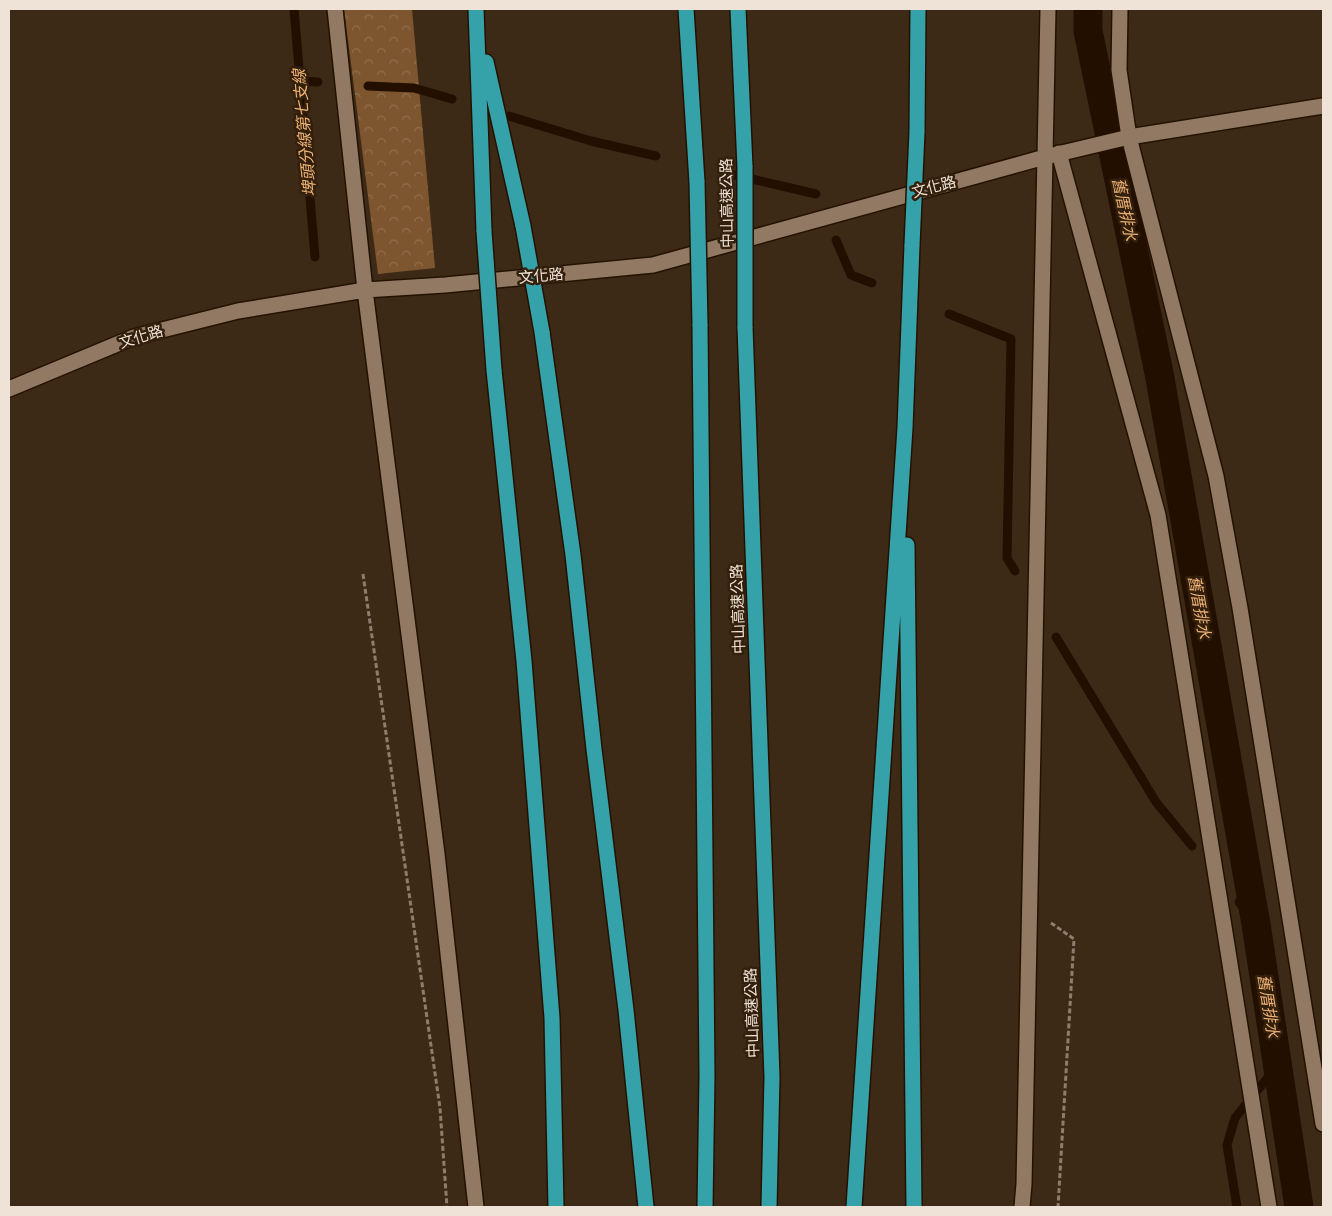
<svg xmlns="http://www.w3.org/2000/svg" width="1332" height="1216" viewBox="0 0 1332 1216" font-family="Figtree,'Noto Sans TC',sans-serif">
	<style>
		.forest { fill: url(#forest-crowns) }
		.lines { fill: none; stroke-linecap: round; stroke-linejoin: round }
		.stream { stroke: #220f00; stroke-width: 9 }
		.canal { stroke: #220f00; stroke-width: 29 }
		.service-casing { stroke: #241201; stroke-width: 18 }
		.tertiary-casing { stroke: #241201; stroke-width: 18 }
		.motorway-casing { stroke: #241201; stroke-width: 18 }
		.path { stroke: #8e7d6d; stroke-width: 3; stroke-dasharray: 5 2.5; stroke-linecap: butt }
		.service { stroke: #917963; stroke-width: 15 }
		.tertiary { stroke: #917963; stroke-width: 15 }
		.motorway { stroke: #35a1a9; stroke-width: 15 }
		.motorway-bridge-casing { stroke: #241201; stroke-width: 18; stroke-linecap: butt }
		.motorway-bridge { stroke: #35a1a9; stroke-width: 15 }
		.labels { text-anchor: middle; stroke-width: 5; stroke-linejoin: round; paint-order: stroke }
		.street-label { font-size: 15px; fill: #efe2d6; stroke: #33200c }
		.water-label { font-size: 16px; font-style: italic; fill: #efb276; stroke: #33200c }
	</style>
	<defs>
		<pattern id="forest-crowns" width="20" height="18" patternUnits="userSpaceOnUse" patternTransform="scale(1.25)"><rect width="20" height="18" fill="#7d562f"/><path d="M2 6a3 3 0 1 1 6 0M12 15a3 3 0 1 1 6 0" fill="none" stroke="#906e4c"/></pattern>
	</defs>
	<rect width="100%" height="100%" fill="#3d2a16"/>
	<path class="forest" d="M344,9H412L435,268L378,274Z"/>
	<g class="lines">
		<path class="stream" d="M294,9L315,257
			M301,81L318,82
			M368,86L414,88L452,99
			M509,116L591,141L656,156
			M735,175L816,194
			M836,240L851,275L872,283
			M949,314L1011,339L1007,558L1015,571
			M1056,637L1156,802L1192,846
			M1239,902L1256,924
			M1237,1207L1227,1145L1235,1118L1278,1065"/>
		<path class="canal" d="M1088,9V31L1159,373L1256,924L1299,1207"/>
		<g class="service-casing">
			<path id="service" d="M1120,9L1119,70L1129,137L1216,476L1240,608L1323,1124
				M1059,153L1158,515L1269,1207"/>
		</g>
		<g class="tertiary-casing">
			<path id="tertiary" d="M335,9L365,290L437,854L476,1207
				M9,389L134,337L238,311L365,290L445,285L653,265L1045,157L1129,137L1323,106
				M1022,1207L1024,1184L1048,9"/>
		</g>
		<g class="motorway-casing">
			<path id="motorway" d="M476,9L484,231
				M686,9L697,182
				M738,9L745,167
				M486,62L523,226
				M917,132L918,9
				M700,324L707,1076L705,1207
				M745,327L772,1077L769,1207
				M542,332L573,555L594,749L626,1010L646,1207
				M494,370L524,661L552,1018L556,1207
				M907,545L914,1207
				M854,1207L905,428L912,245"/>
		</g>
		<path class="path" d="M363,574L440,1108L447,1207
			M1051,923L1074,939L1058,1207"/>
		<use href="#service" class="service"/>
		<use href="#tertiary" class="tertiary"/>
		<use href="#motorway" class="motorway"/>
		<g class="motorway-bridge-casing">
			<path id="motorway-bridge" d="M745,167V327
				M697,182L700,324
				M523,226L542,332
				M484,231L494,370
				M912,245L917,132"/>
		</g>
		<use href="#motorway-bridge" class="motorway-bridge"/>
	</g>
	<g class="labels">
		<g class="street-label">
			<text transform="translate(934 187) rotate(-15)" y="5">文化路</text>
			<text transform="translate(727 203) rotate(-91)" y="5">中山高速公路</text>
			<text transform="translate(541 276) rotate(-5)" y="5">文化路</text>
			<text transform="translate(141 337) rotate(-17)" y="5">文化路</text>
			<text transform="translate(738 609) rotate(-92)" y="5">中山高速公路</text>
			<text transform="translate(752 1013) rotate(-92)" y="5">中山高速公路</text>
		</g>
		<g class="water-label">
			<text transform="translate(304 133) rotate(-95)" y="6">埤頭分線第七支線</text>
			<text transform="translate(1125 209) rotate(78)" y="6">舊厝排水</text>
			<text transform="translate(1200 607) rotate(80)" y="6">舊厝排水</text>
			<text transform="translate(1269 1006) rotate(81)" y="6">舊厝排水</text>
		</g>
	</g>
	<rect width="1332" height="1216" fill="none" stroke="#efe2d6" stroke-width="20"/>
</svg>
